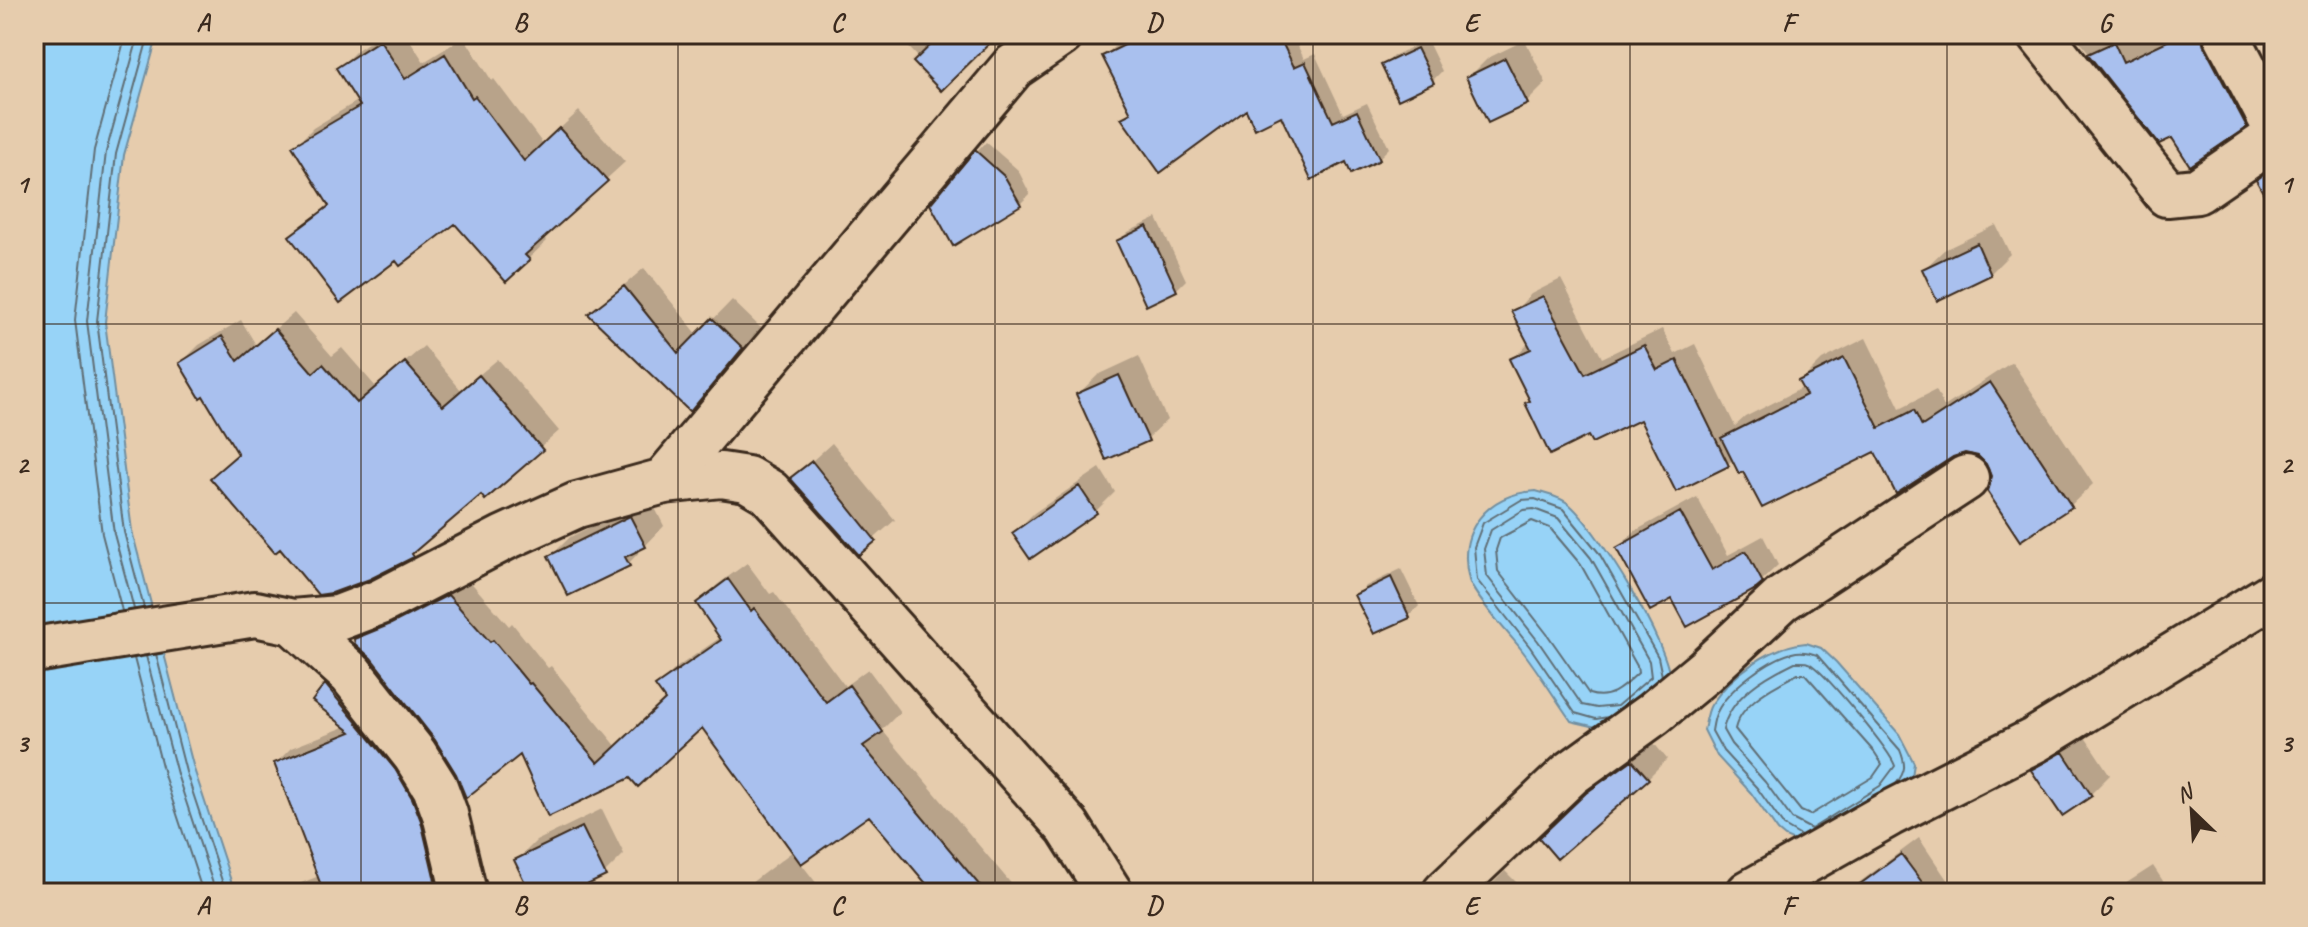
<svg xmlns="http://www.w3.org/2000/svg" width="2308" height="927" viewBox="0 0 2308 927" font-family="Caveat,sans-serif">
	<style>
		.water { fill: #97d3f7; stroke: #728fa0; stroke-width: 2 }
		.shadow { fill: #0003 }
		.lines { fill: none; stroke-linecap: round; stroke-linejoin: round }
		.shore { stroke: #606e75; stroke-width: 2 }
		.building { fill: #a9c0ee; stroke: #3b2a1e; stroke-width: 2 }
		.minor-casing { stroke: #3b2a1e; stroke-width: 50 }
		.tertiary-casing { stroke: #3b2a1e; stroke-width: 50 }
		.minor { stroke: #e6ccad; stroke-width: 44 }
		.tertiary { stroke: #e6ccad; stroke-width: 44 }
		.grid { fill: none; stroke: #3b2a1e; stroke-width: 2; stroke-opacity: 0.55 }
		.neatline { fill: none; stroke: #3b2a1e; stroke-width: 3 }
		.grid-label { font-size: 26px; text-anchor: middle; font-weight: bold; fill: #3b2a1e }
	</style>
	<rect width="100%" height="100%" fill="#e6ccad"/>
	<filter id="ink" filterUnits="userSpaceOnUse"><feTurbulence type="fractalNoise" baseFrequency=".0125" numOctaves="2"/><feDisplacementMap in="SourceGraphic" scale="16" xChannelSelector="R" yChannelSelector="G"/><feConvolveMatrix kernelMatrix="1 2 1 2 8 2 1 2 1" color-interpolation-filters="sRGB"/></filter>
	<g filter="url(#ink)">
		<path class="water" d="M34,34H158L124,155L105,322L132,531L194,769L235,893H34Z
			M1536,491C1546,494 1562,497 1570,505C1598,530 1670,645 1670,681L1621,724L1596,727L1571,721C1554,697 1539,672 1521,649C1509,634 1473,595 1469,580C1456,530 1488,494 1536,491Z
			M1806,643L1821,648L1836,662L1899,734L1914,763L1912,777L1892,800L1803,845L1785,837L1778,831L1751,793L1717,756L1704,730C1706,722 1707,712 1711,705C1731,675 1770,646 1806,643Z"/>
		<path class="shadow" d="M382,34H406L424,62L464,37L492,81L494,79L543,144L579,111L625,162L543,237L547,241L528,259L455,221L396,258L292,236L330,203L295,146L313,128L359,100L339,68L357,50Z
			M896,34H996L919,58Z
			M1132,34H1292L1304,59L1315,54L1343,114L1367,103L1389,148L1379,158L1347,160L1282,113L1247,107L1123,119L1131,110L1104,56L1114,47L1133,37Z
			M2074,34H2222L2261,109L2245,125L2173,135L2159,141Z
			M1427,40L1442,71L1432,81L1384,66L1393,56Z
			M1525,40L1546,83L1527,102L1468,78L1488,58Z
			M986,142L1018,170L1030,194L1020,204L977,152Z
			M1157,218L1186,280L1176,290L1118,242L1128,232Z
			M1996,225L2010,254L1990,274L1924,269L1944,250Z
			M644,268L698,335L732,300L761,328L690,409L591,314Z
			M1561,279L1602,358L1662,329L1675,354L1695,344L1735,426L1745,417L1804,387L1801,381L1822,360L1866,338L1900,408L1936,390L1944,407L2012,362L2093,484L2071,505L2021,538L1988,462L1977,454L1876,449L1743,469L1734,458L1728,464L1641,417L1589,433L1531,400L1512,360L1529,342L1514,312L1531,294Z
			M294,313L332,356L342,348L376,387L424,346L461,390L498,359L559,431L485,497L481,493L412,555L280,546L213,478L239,453L204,393L181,363L199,345L241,320L256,345Z
			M1139,356L1167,420L1147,439L1078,394L1098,375Z
			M832,443L895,520L859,552L793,478Z
			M1100,468L1115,492L1096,511L1030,556L1014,533L1034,513Z
			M1697,497L1728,555L1763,536L1778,565L1754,588L1673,596L1618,548L1635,531Z
			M650,498L664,526L628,564L550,557L570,537Z
			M747,563L770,594L774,592L845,686L868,669L900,712L882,730L1019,893H936L869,814L800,862L824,893H738L793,851L702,725L630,776L521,751L458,773L436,738L356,639L374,621L467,578L509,626L512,623L548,668L551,666L617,747L667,699L658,686L676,668L721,637L699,603L717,585Z
			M1401,569L1419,606L1409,616L1375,632L1357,595L1366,586Z
			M341,671L409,755L459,893H276L319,876L276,763L291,748L347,726L315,701Z
			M2083,734L2110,775L2091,794L2033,770L2053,751Z
			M1653,742L1667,759L1648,778L1562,818L1608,774Z
			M602,809L624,854L604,874L566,893H532L516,861L536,841Z
			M1919,838L1956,893H1845Z
			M2153,866L2171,893H2111Z
			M1505,871L1527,893H1457L1461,890L1479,892L1490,886Z
			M1816,878L1827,893H1793Z"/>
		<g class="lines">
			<path class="shore" d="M1534,509L1558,518L1591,558L1649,661L1651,677L1617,706L1597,708L1582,705L1538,641L1487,576L1484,549L1491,530L1523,510Z
				M1532,521L1550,528L1581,565L1637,666L1638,673C1623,687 1610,701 1589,694L1547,634L1498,571L1496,550L1500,538Z
				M144,608L124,532L97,321L116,154L149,34
				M134,609L114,534L87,321L106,152L139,34
				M122,611L102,534L75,320L94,150L126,34
				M156,654L186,772L226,893
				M146,656L177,774L216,893
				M134,658L165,778L203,893
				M1795,662C1802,662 1808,661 1813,666C1828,677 1890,750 1895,766L1880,786L1811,829L1792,819L1765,782L1731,744L1723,730C1730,696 1766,676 1795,662Z
				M1798,674H1805L1813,683L1875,753L1882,764L1873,777L1810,815L1801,811L1735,729C1741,702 1776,685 1798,674Z
				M1608,717L1596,719L1575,713L1530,647L1477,580L1474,547L1483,523L1521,500L1535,499L1563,509L1599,553L1658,657L1662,676
				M1801,836L1784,826L1757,788L1723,751L1712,731C1713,725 1714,717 1717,712C1728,689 1767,660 1792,653C1801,650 1809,652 1817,655L1900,750C1906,765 1906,771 1896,784"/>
		</g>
		<path class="building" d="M942,34H999L941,91L913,62Z
			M1147,34H1278L1294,67L1305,62L1333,122L1357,111L1380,160L1351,174L1346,162L1311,180L1281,116L1255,129L1246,110L1160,173L1121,118L1131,113L1102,56Z
			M2182,34H2201L2204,46L2247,127L2190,166L2172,138L2159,144L2088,54L2114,42L2123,62Z
			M380,40L405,79L445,54L472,98L475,96L524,161L559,128L608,181L525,255L530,260L506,282L455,224L400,266L396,261L340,303L289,236L329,206L292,146L360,106L336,68Z
			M1417,48L1434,83L1398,100L1381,65Z
			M1505,58L1528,104L1488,123L1466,77Z
			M975,150L1005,177L1021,205L953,246L930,204Z
			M2274,168V212L2256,180Z
			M1147,226L1177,291L1146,306L1116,241Z
			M1977,243L1991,275L1937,301L1922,269Z
			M624,286L678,353L712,318L743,348L690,412L588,314Z
			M1543,296L1585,374L1644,345L1657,370L1677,360L1729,466L1676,492L1640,420L1592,443L1588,436L1550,455L1525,403L1530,401L1509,359L1531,349L1511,311Z
			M275,329L313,373L323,364L357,403L405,362L443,406L479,375L543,450L485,500L481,495L412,554L414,557L370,579L332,593L318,595L280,549L275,553L210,478L238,454L203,396L200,398L179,363L222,336L238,361Z
			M1844,358L1879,428L1914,410L1922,426L1990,382L2072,507L2020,541L1987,491L1991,476L1986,464L1978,456L1965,453L1953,457L1896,494L1875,452L1762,508L1743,472L1739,474L1721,438L1806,395L1798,381Z
			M1119,375L1149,441L1106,460L1076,394Z
			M812,461L876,541L859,555L790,478Z
			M1079,486L1097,513L1030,559L1012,533Z
			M1680,512L1712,570L1746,551L1763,583L1756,589L1687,627L1672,599L1650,611L1616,548Z
			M630,516L646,547L625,557L630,566L568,596L548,556Z
			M1391,577L1410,618L1374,634L1354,595Z
			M728,579L751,611L754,608L826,702L849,685L883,732L863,746L986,893H934L869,816L801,864L702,728L638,787L630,778L548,817L520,755L466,798L456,774L435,740L371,658L355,644L354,639L391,624L448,595L490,642L493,640L529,684L531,683L598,763L665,700L655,686L721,640L696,603Z
			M325,684L395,769L412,798L421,821L438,893H324L274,763L351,732L312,701Z
			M2063,752L2092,796L2062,816L2031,770Z
			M1632,760L1649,779L1557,859L1539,838L1586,793Z
			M582,827L606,876L570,893H530L514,860Z
			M1901,854L1930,893H1848Z"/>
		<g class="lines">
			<g class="minor-casing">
				<path id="minor" d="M2040,34L2167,194L2197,191L2274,138
					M2226,34L2274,125
					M664,481L721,475L747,479L769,492L1068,827L1110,893
					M1445,893L1570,774L1653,714L1705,671L1782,599L1966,478
					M1749,893L1889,814L2035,740L2274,594"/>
			</g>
			<g class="tertiary-casing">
				<path id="tertiary" d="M293,622L338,618L380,602L504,538L577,505L664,481L1013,67L1061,34
					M34,650L255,614L293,622L351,674L415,755L435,787L445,814L464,893"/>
			</g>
			<use href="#minor" class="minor"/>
			<use href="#tertiary" class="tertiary"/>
		</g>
	</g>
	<path class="grid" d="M361,34V893M678,34V893M995,34V893M1313,34V893M1630,34V893M1947,34V893M34,324H2274M34,603H2274"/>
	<rect width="2308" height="927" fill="none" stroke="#e6ccad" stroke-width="88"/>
	<g transform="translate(2192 811) rotate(335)" stroke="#e6ccad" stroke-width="6" paint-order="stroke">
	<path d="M0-6L14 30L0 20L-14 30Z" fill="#3b2a1e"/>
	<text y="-12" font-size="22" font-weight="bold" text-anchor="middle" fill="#3b2a1e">N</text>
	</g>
	<rect x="44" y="44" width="2220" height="839" class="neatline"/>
	<g class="grid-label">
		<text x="203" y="31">A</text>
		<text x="520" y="31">B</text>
		<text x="837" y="31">C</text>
		<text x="1154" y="31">D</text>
		<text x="1471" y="31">E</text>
		<text x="1788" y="31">F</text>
		<text x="2105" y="31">G</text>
		<text x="22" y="193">1</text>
		<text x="2286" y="193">1</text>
		<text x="22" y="473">2</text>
		<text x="2286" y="473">2</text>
		<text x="22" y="752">3</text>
		<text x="2286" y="752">3</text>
		<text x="203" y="914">A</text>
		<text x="520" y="914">B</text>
		<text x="837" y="914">C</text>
		<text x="1154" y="914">D</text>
		<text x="1471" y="914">E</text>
		<text x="1788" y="914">F</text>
		<text x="2105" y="914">G</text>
	</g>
</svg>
